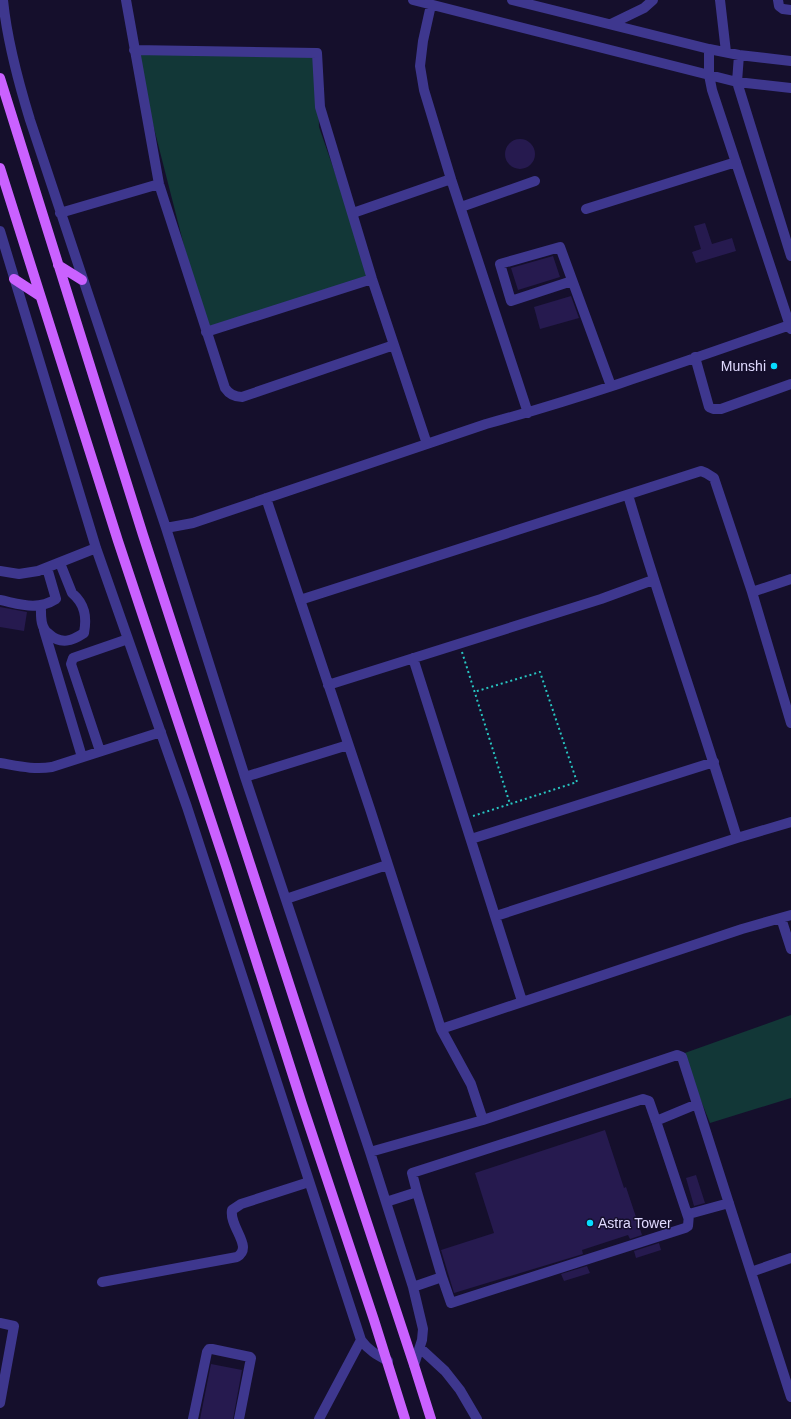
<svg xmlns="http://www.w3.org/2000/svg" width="791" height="1419" viewBox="0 0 791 1419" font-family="Helvetica,sans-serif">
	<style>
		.green { fill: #123737 }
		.building { fill: #261a4f }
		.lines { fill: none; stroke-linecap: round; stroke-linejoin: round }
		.path { stroke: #28c6c2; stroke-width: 2; stroke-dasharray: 2 3; stroke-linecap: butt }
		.minor { stroke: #3e378e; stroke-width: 10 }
		.major { stroke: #ca61ff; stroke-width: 10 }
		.poi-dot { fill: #06ddff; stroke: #150f2c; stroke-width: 1.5 }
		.labels { text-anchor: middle; stroke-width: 3; stroke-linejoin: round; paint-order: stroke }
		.poi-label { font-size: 14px; fill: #e0daff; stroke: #150f2c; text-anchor: end }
	</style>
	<rect width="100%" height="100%" fill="#150f2c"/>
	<path class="green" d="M134,50L317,53L319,127L372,279L206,332Z
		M791,1015V1098L710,1123L682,1054Z"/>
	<path class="building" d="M505 154a15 15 0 1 1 30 0a15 15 0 1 1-30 0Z
		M705,223L712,244L732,238L736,251L696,263L692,252L701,249L694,226Z
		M553,256L560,277L518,290L511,268Z
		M571,296L579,318L540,329L534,307Z
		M0,607L27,612L24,631L0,627Z
		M605,1130L624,1188L626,1187L642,1235L630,1239L628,1235L582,1250L583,1254L454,1293L441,1250L494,1233L475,1173Z
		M696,1175L705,1203L694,1206L686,1178Z
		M659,1243L661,1250L636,1258L634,1251Z
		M587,1266L590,1273L564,1281L561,1274Z
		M211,1364L242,1370L233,1419H200Z"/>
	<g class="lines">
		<path class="path" d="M462,652L510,804L577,782L540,672L474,692
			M473,816L510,804"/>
		<path class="minor" d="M3,0C7,41 18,81 30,120L166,528L245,777L370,1152L413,1287L423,1329L422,1340L414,1365
			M126,0L159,184L225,388C229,394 235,397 242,397L394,345
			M413,0L737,82L791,88
			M512,0L709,49L739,55L791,61
			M720,0L726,52
			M778,0L779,6L783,9L791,10
			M431,5L423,41L420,66L424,90L451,179L528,413
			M611,24L644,8L653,0
			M709,49V75L712,90L791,329
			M134,50L317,53L320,107L372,279L427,444
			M739,55L737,82L791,256
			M461,207L535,181
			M586,209L736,162
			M60,213L159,184
			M353,213L451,179
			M0,231L96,548L187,807L361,1340C368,1350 377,1355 388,1361
			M572,281L511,301L500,264L560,247L611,386
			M206,332L372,279
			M695,357L709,407L714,409H721L791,384
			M628,495C662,610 702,723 737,838
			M266,498L370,809L441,1029L471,1084L483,1120
			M166,528L193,523L486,424C589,396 689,360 790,325
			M0,571L19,574L38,571L96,548
			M752,592L791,579
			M0,600C20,604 37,611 56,599L47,568
			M300,600L701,471L706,473L714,478L752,592L791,723
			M41,605C41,612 40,624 45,630C46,632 48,633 49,634C61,645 72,641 84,633C87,617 85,604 72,593L60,563
			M44,630L82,757
			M413,658L522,1001
			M328,685L601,599L653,580
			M100,751L71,664L73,658L128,639
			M0,763C18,766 34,770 52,767L161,732
			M245,777L348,745
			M471,839L714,762
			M286,899L387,865
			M496,916L737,838L791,822
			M781,918L791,949
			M441,1029L742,929L791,915
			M656,1121L688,1217
			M370,1152L483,1120L677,1055L682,1057L791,1397
			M417,1192L442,1277
			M386,1202L417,1192L412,1173L643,1099L649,1101L656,1121L697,1104
			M751,1272L791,1258
			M102,1282L237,1257C254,1247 229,1227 232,1210L241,1204L309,1182
			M413,1287L442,1277L451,1303L685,1228L688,1226L689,1214L729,1203
			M0,1323L14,1326L0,1403
			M420,1348L445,1371L460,1390L477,1419
			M193,1419L207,1352L209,1349H212L250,1357L251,1358L239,1419
			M319,1419L361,1340"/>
		<path class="major" d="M0,78L143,535L346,1159L414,1365L431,1419
			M0,168L118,541L226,866L302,1104L374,1320L405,1419
			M58,265L82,280
			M14,279L40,296"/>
	</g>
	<g class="poi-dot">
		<circle cx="774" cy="366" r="4"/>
		<circle cx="590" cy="1223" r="4"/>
	</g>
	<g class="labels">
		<g class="poi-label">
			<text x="766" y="371">Munshi</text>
			<text x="598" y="1228" text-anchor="start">Astra Tower</text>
		</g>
	</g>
</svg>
